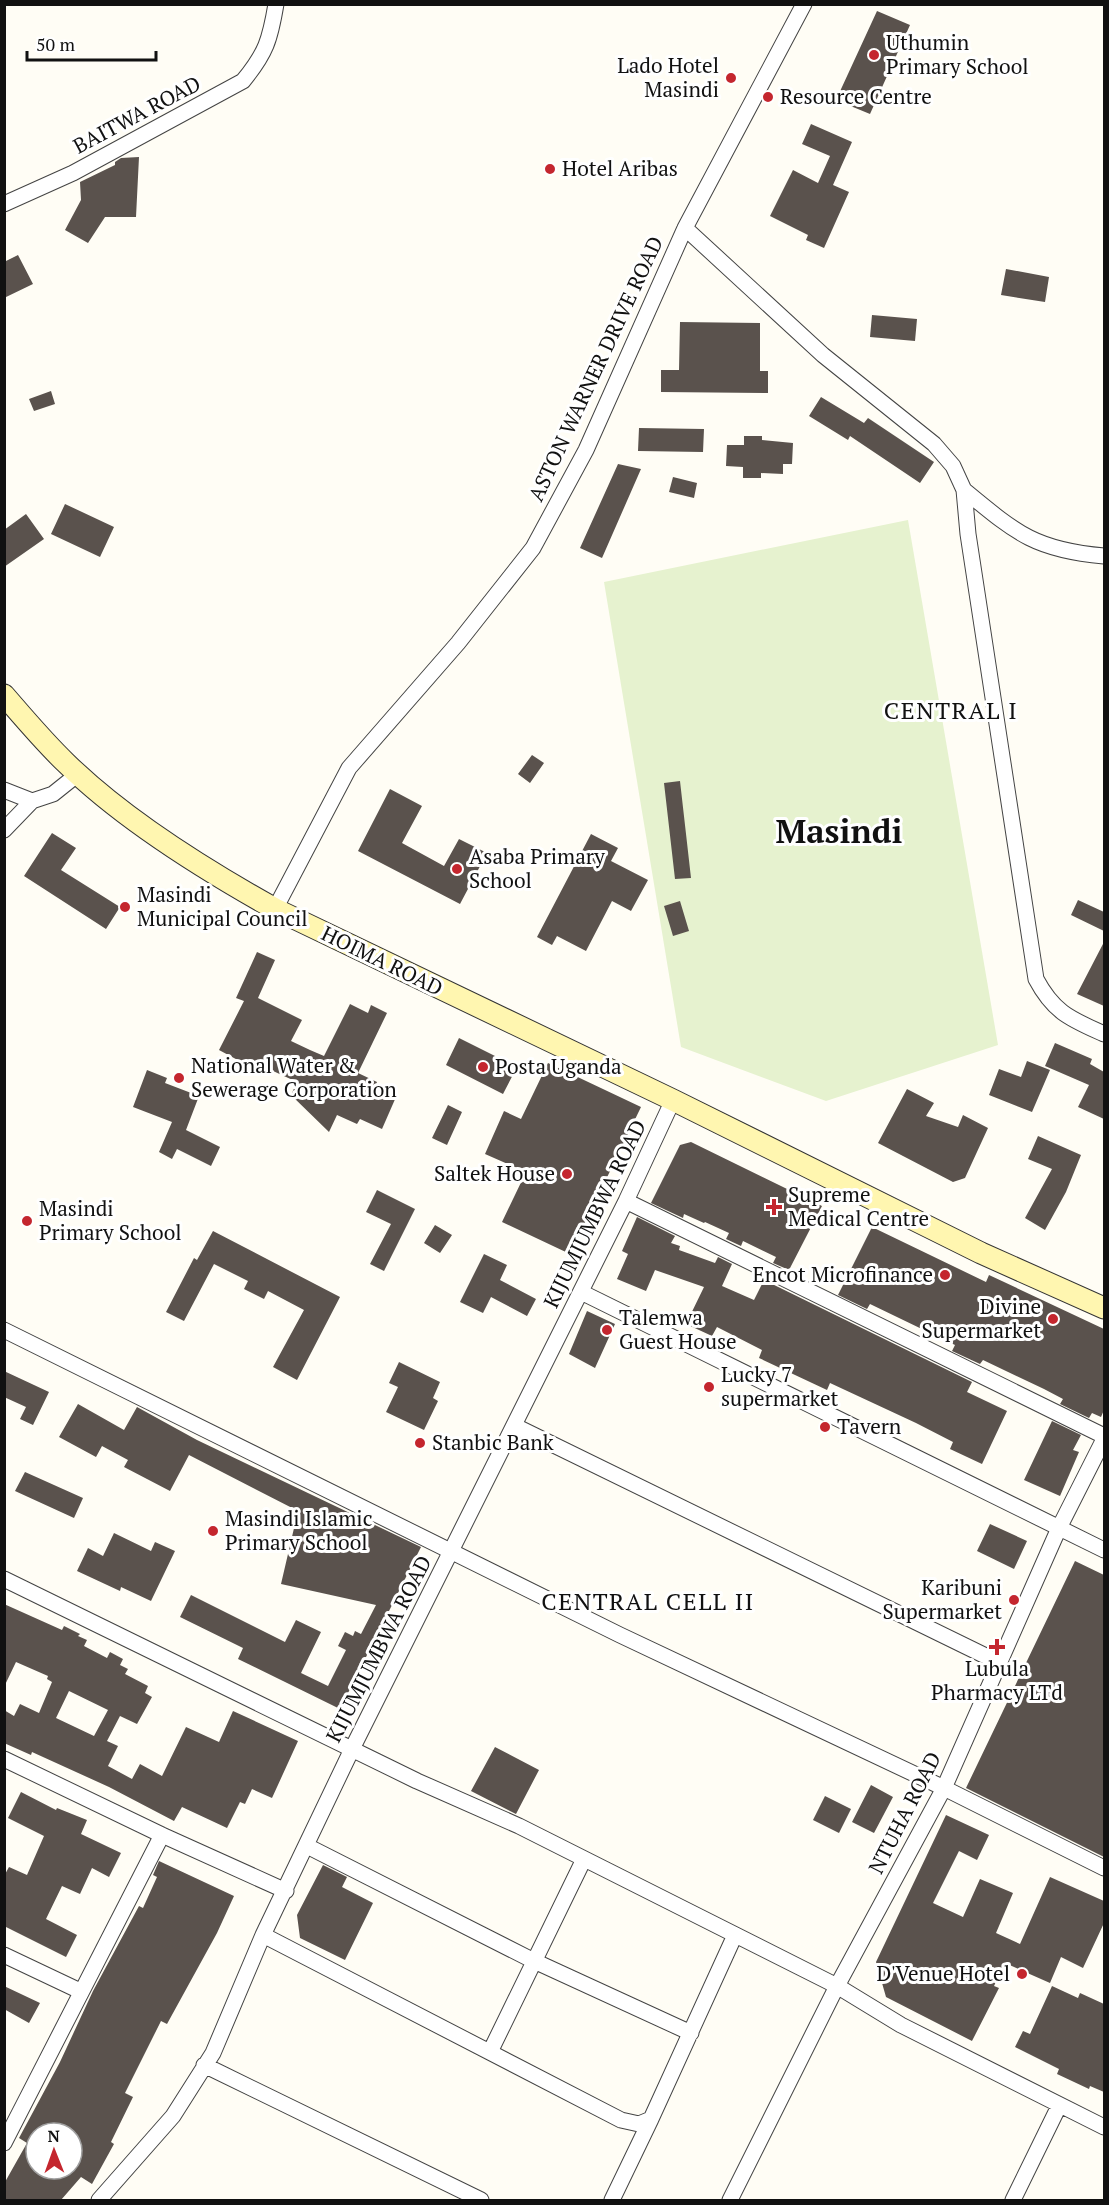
<svg xmlns="http://www.w3.org/2000/svg" width="1109" height="2205" viewBox="0 0 1109 2205" font-family="'PT Serif',serif">
	<style>
		.pitch { fill: #e6f2cf }
		.building { fill: #5a524d; fill-rule: evenodd }
		.lines { fill: none; stroke-linecap: round; stroke-linejoin: round }
		.street-casing { stroke: #444; stroke-width: 17 }
		.secondary-casing { stroke: #333; stroke-width: 23 }
		.street { stroke: #fff; stroke-width: 15 }
		.secondary { stroke: #fff6b0; stroke-width: 21 }
		.poi-dot { fill: #c4262e; stroke: #fff; stroke-width: 2 }
		.labels { text-anchor: middle; stroke-width: 6; stroke-linejoin: round; paint-order: stroke }
		.poi-label { font-size: 21px; fill: #111; stroke: #fff; text-anchor: start }
		.street-label { font-size: 21px; fill: #111; stroke: #fff }
		.quarter-label { font-size: 24px; letter-spacing: 1.5px; fill: #111; stroke: #fff }
		.town-label { font-size: 33px; font-weight: bold; fill: #111; stroke: #fff }
	</style>
	<rect width="100%" height="100%" fill="#fffdf5"/>
	<path class="pitch" d="M908,520L998,1045L826,1101L681,1047L604,582Z"/>
	<path class="building" d="M877,11L910,25L870,114L836,100Z
		M811,124L852,142L833,185L849,192L824,248L806,240L808,235L770,216L793,170L818,183L830,156L802,144Z
		M139,157L136,217H105L88,243L65,230L81,200L80,182L115,165V162L121,158Z
		M18,255L33,284L4,298V262Z
		M1006,269L1049,277L1045,302L1001,295Z
		M872,315L917,319L915,341L870,337Z
		M680,322L760,323V371H768V393L661,392V370H679Z
		M51,391L55,404L34,411L29,399Z
		M821,397L864,423L868,418L934,462L920,483L850,436L848,440L809,416Z
		M639,428L704,429L703,452L638,451Z
		M744,436H762V440L793,443L792,464H783V474L761,473V478H743V467L726,466L727,445H744Z
		M618,464L641,469L602,558L580,548Z
		M673,477L697,483L694,498L669,492Z
		M65,504L114,527L100,557L51,534Z
		M26,514L44,539L4,567V530Z
		M532,755L544,763L530,783L518,774Z
		M680,781L691,878L675,879L664,783Z
		M390,789L422,806L402,843L444,866L459,839L487,853L460,904L358,851Z
		M52,833L76,848L61,870L120,907L106,929L24,876Z
		M591,834L618,848L611,861L648,880L631,911L612,901L586,951L557,936L552,945L537,937Z
		M1078,900L1104,912V931L1071,915Z
		M680,901L689,931L673,936L664,906Z
		M1104,942V1006L1077,994Z
		M257,952L275,960L258,998L302,1020L291,1041L310,1050L324,1056L350,1004L368,1013L371,1005L387,1013L358,1073L377,1082L375,1087L396,1097L382,1129L360,1119L357,1124L337,1115L329,1132L291,1095L297,1082L249,1060L247,1065L219,1050L244,1001L236,998Z
		M459,1038L517,1067L503,1094L446,1065Z
		M1055,1043L1092,1059L1090,1064L1104,1072V1119L1078,1107L1089,1085L1045,1066Z
		M1027,1061L1050,1070L1032,1112L989,1095L999,1069L1021,1077Z
		M548,1063L641,1107L570,1254L502,1222L526,1172L485,1154L504,1111L521,1119Z
		M147,1070L167,1078L165,1083L199,1096L186,1130L220,1147L211,1166L177,1149L172,1159L159,1152L172,1122L133,1107Z
		M907,1089L934,1103L926,1116L958,1127L963,1115L988,1128L965,1178L953,1182L878,1143Z
		M448,1105L462,1112L447,1145L432,1138Z
		M1038,1136L1081,1155L1066,1192L1045,1230L1025,1218L1052,1169L1028,1159Z
		M691,1142L822,1206L789,1270L773,1263L776,1257L743,1241L741,1246L726,1239L729,1233L705,1222L704,1223L684,1214L683,1218L651,1203L680,1145Z
		M377,1190L415,1209L384,1271L370,1264L391,1224L366,1212Z
		M637,1217L675,1236L671,1243L680,1246L679,1250L715,1263L718,1257L732,1264L722,1286L754,1300L764,1280L972,1382L967,1392L1007,1411L982,1464L950,1449L953,1442L916,1423L830,1383L827,1390L759,1358L762,1350L717,1327L712,1336L686,1324L704,1287L655,1270L646,1291L617,1279L628,1254L622,1251Z
		M435,1225L452,1235L440,1253L424,1243Z
		M872,1227L986,1282L989,1275L1104,1329V1410L1101,1417L1092,1413L1089,1418L1060,1404L1063,1399L1044,1389L983,1360L980,1364L952,1351L955,1345L870,1304L867,1309L838,1295Z
		M213,1231L340,1297L297,1380L273,1367L304,1310L268,1291L264,1299L244,1289L248,1281L214,1264L184,1321L166,1312L194,1258L197,1260Z
		M484,1254L507,1265L500,1280L536,1299L527,1316L491,1297L483,1313L460,1302Z
		M587,1311L615,1324L595,1368L569,1354Z
		M399,1362L440,1382L433,1398L438,1401L424,1430L386,1412L398,1387L389,1383Z
		M4,1371L49,1392L33,1425L20,1419L26,1407L4,1397Z
		M78,1404L124,1430L137,1407L197,1440L421,1547L340,1709L238,1659L243,1648L180,1617L191,1595L285,1642L296,1620L321,1632L301,1673L328,1686L346,1650L338,1646L345,1632L353,1636L355,1631L361,1634L376,1605L281,1584L298,1511L189,1455L170,1491L124,1467L128,1460L102,1446L96,1457L59,1437Z
		M1052,1421L1081,1435L1073,1450L1079,1452L1060,1496L1024,1480Z
		M25,1472L83,1498L74,1518L15,1491Z
		M990,1524L1027,1541L1014,1569L977,1551Z
		M114,1533L151,1551L155,1542L175,1551L151,1601L121,1587L120,1591L77,1571L88,1548L103,1556Z
		M1075,1561L1104,1575V1857L966,1788Z
		M4,1604L62,1630L64,1626L80,1634L78,1636L87,1640L84,1646L107,1658L110,1652L123,1659L120,1665L128,1669L125,1674L148,1686L145,1693L152,1697L137,1724L120,1716L107,1741L118,1746L108,1766L132,1779L140,1764L162,1776L186,1727L219,1742L233,1711L298,1741L272,1798L252,1789L245,1804L240,1802L227,1828L182,1807L174,1821L109,1787L32,1752L31,1755L4,1743V1710L14,1716L20,1704L39,1713L52,1682L47,1679L48,1676L16,1662L4,1687ZM69,1691L108,1710L94,1736L56,1718Z
		M495,1747L539,1770L516,1814L471,1791Z
		M871,1785L893,1797L874,1833L852,1822Z
		M21,1792L56,1810L57,1808L87,1820L81,1834L121,1853L109,1877L92,1868L80,1894L62,1886L46,1919L77,1935L66,1957L4,1926V1876L9,1867L27,1875L44,1836L8,1818Z
		M825,1796L851,1809L839,1833L813,1820Z
		M946,1815L989,1835L977,1860L959,1851L933,1903L963,1917L980,1879L1013,1893L996,1933L1020,1944L1050,1877L1104,1901V1923L1083,1968L1061,1957L1050,1983L1005,1963L994,1986L999,1988L972,2041L886,1997L876,1962Z
		M159,1861L234,1896L217,1933L167,2024L161,2021L125,2093L133,2097L111,2142L114,2144L92,2184L81,2177L61,2200H4L5,2182L27,2143L19,2138L60,2062L93,1991L139,1906L143,1908L157,1877L153,1875ZM36,2133H72V2169H36Z
		M323,1865L347,1877L342,1887L373,1903L345,1960L300,1938L297,1915Z
		M4,1986L40,2003L29,2023L4,2009Z
		M1052,1986L1078,1998L1080,1993L1104,2004V2092L1090,2086L1089,2089L1057,2074L1059,2069L1015,2047L1023,2031L1030,2034Z"/>
	<g class="lines">
		<g class="street-casing">
			<path id="street" d="M4,204L73,173L243,81C266,53 270,40 276,4
				M685,228L823,355L934,444L953,466L964,490L968,534L1036,979C1054,1013 1071,1019 1104,1034
				M964,490C1016,533 1035,550 1104,556
				M4,790L32,801L53,794L78,774
				M4,830L32,801
				M275,909L349,768L458,643L533,548L586,450L685,228L804,4
				M626,1201L1104,1436
				M581,1292L1104,1550
				M4,1330L620,1635L944,1788L1104,1868
				M515,1426L1000,1663
				M4,1579L417,1781L519,1826L837,1986L901,2025L1104,2127
				M4,1759L162,1835L286,1891
				M307,1846L532,1960L691,2033
				M263,1935L621,2120L639,2124L651,2119L735,1935
				M4,1955L80,1991
				M490,2052L584,1859
				M204,2065L481,2200
				M4,2143L162,1835
				M99,2200L173,2116L213,2053L263,1935L353,1747L626,1201L673,1100
				M612,2200L651,2119
				M730,2200L837,1986L944,1788L1059,1528L1104,1439
				M1013,2200L1059,2106"/>
		</g>
		<g class="secondary-casing">
			<path id="secondary" d="M4,695C24,718 44,742 66,763C123,819 205,870 275,909L673,1100L981,1253L1104,1308"/>
		</g>
		<use href="#street" class="street"/>
		<use href="#secondary" class="secondary"/>
	</g>
	<g class="poi-dot">
		<circle cx="874" cy="55" r="6"/>
		<circle cx="731" cy="78" r="6"/>
		<circle cx="768" cy="97" r="6"/>
		<circle cx="550" cy="169" r="6"/>
		<circle cx="457" cy="869" r="6"/>
		<circle cx="125" cy="907" r="6"/>
		<circle cx="483" cy="1067" r="6"/>
		<circle cx="179" cy="1078" r="6"/>
		<circle cx="567" cy="1174" r="6"/>
		<path d="M771 1198h6v6h6v6h-6v6h-6v-6h-6v-6h6z"/>
		<circle cx="27" cy="1221" r="6"/>
		<circle cx="945" cy="1275" r="6"/>
		<circle cx="1053" cy="1319" r="6"/>
		<circle cx="607" cy="1330" r="6"/>
		<circle cx="709" cy="1387" r="6"/>
		<circle cx="825" cy="1427" r="6"/>
		<circle cx="420" cy="1443" r="6"/>
		<circle cx="213" cy="1531" r="6"/>
		<circle cx="1014" cy="1600" r="6"/>
		<path d="M994 1638h6v6h6v6h-6v6h-6v-6h-6v-6h6z"/>
		<circle cx="1022" cy="1974" r="6"/>
	</g>
	<g class="labels">
		<g class="poi-label">
			<text x="886" y="50">Uthumin<tspan x="886" dy="24">Primary School</tspan></text>
			<text x="719" y="73" text-anchor="end">Lado Hotel<tspan x="719" dy="24">Masindi</tspan></text>
			<text x="780" y="104">Resource Centre</text>
			<text x="562" y="176">Hotel Aribas</text>
			<text x="469" y="864">Asaba Primary<tspan x="469" dy="24">School</tspan></text>
			<text x="137" y="902">Masindi<tspan x="137" dy="24">Municipal Council</tspan></text>
			<text x="191" y="1073">National Water &amp;<tspan x="191" dy="24">Sewerage Corporation</tspan></text>
			<text x="495" y="1074">Posta Uganda</text>
			<text x="555" y="1181" text-anchor="end">Saltek House</text>
			<text x="788" y="1202">Supreme<tspan x="788" dy="24">Medical Centre</tspan></text>
			<text x="39" y="1216">Masindi<tspan x="39" dy="24">Primary School</tspan></text>
			<text x="933" y="1282" text-anchor="end">Encot Microfinance</text>
			<text x="1041" y="1314" text-anchor="end">Divine<tspan x="1041" dy="24">Supermarket</tspan></text>
			<text x="619" y="1325">Talemwa<tspan x="619" dy="24">Guest House</tspan></text>
			<text x="721" y="1382">Lucky 7<tspan x="721" dy="24">supermarket</tspan></text>
			<text x="837" y="1434">Tavern</text>
			<text x="432" y="1450">Stanbic Bank</text>
			<text x="225" y="1526">Masindi Islamic<tspan x="225" dy="24">Primary School</tspan></text>
			<text x="1002" y="1595" text-anchor="end">Karibuni<tspan x="1002" dy="24">Supermarket</tspan></text>
			<text x="997" y="1676" text-anchor="middle">Lubula<tspan x="997" dy="24">Pharmacy LTd</tspan></text>
			<text x="1010" y="1981" text-anchor="end">D'Venue Hotel</text>
		</g>
		<g class="street-label">
			<text transform="translate(137 115) rotate(-28)" y="7">BAITWA ROAD</text>
			<text transform="translate(596 369) rotate(-65)" y="7">ASTON WARNER DRIVE ROAD</text>
			<text transform="translate(382 961) rotate(26)" y="7">HOIMA ROAD</text>
			<text transform="translate(595 1214) rotate(-64)" y="7">KIJUMJUMBWA ROAD</text>
			<text transform="translate(379 1649) rotate(-63)" y="7">KIJUMJUMBWA ROAD</text>
			<text transform="translate(905 1813) rotate(-63)" y="7">NTUHA ROAD</text>
		</g>
		<g class="quarter-label">
			<text x="951" y="719">CENTRAL I</text>
			<text x="648" y="1610">CENTRAL CELL II</text>
		</g>
		<g class="town-label">
			<text x="839" y="843">Masindi</text>
		</g>
	</g>
	<rect width="1109" height="2205" fill="none" stroke="#111111" stroke-width="12"/>
	<g transform="translate(54 2151) rotate(359)"><circle r="28" fill="#ffffff" stroke="#a0a0a0" stroke-width="1.5"/>
	<path d="M0-4.5L10 22L0 15L-10 22Z" fill="#c4262e"/>
	<text y="-9" font-size="16" font-weight="bold" text-anchor="middle" fill="#111111">N</text>
	</g>
	<path d="M27 51v9h129v-9" fill="none" stroke="#111111" stroke-width="3"/>
	<text x="36" y="51" font-size="18" fill="#111111" stroke="#ffffff" stroke-width="4.5" paint-order="stroke">50 m</text>
</svg>
